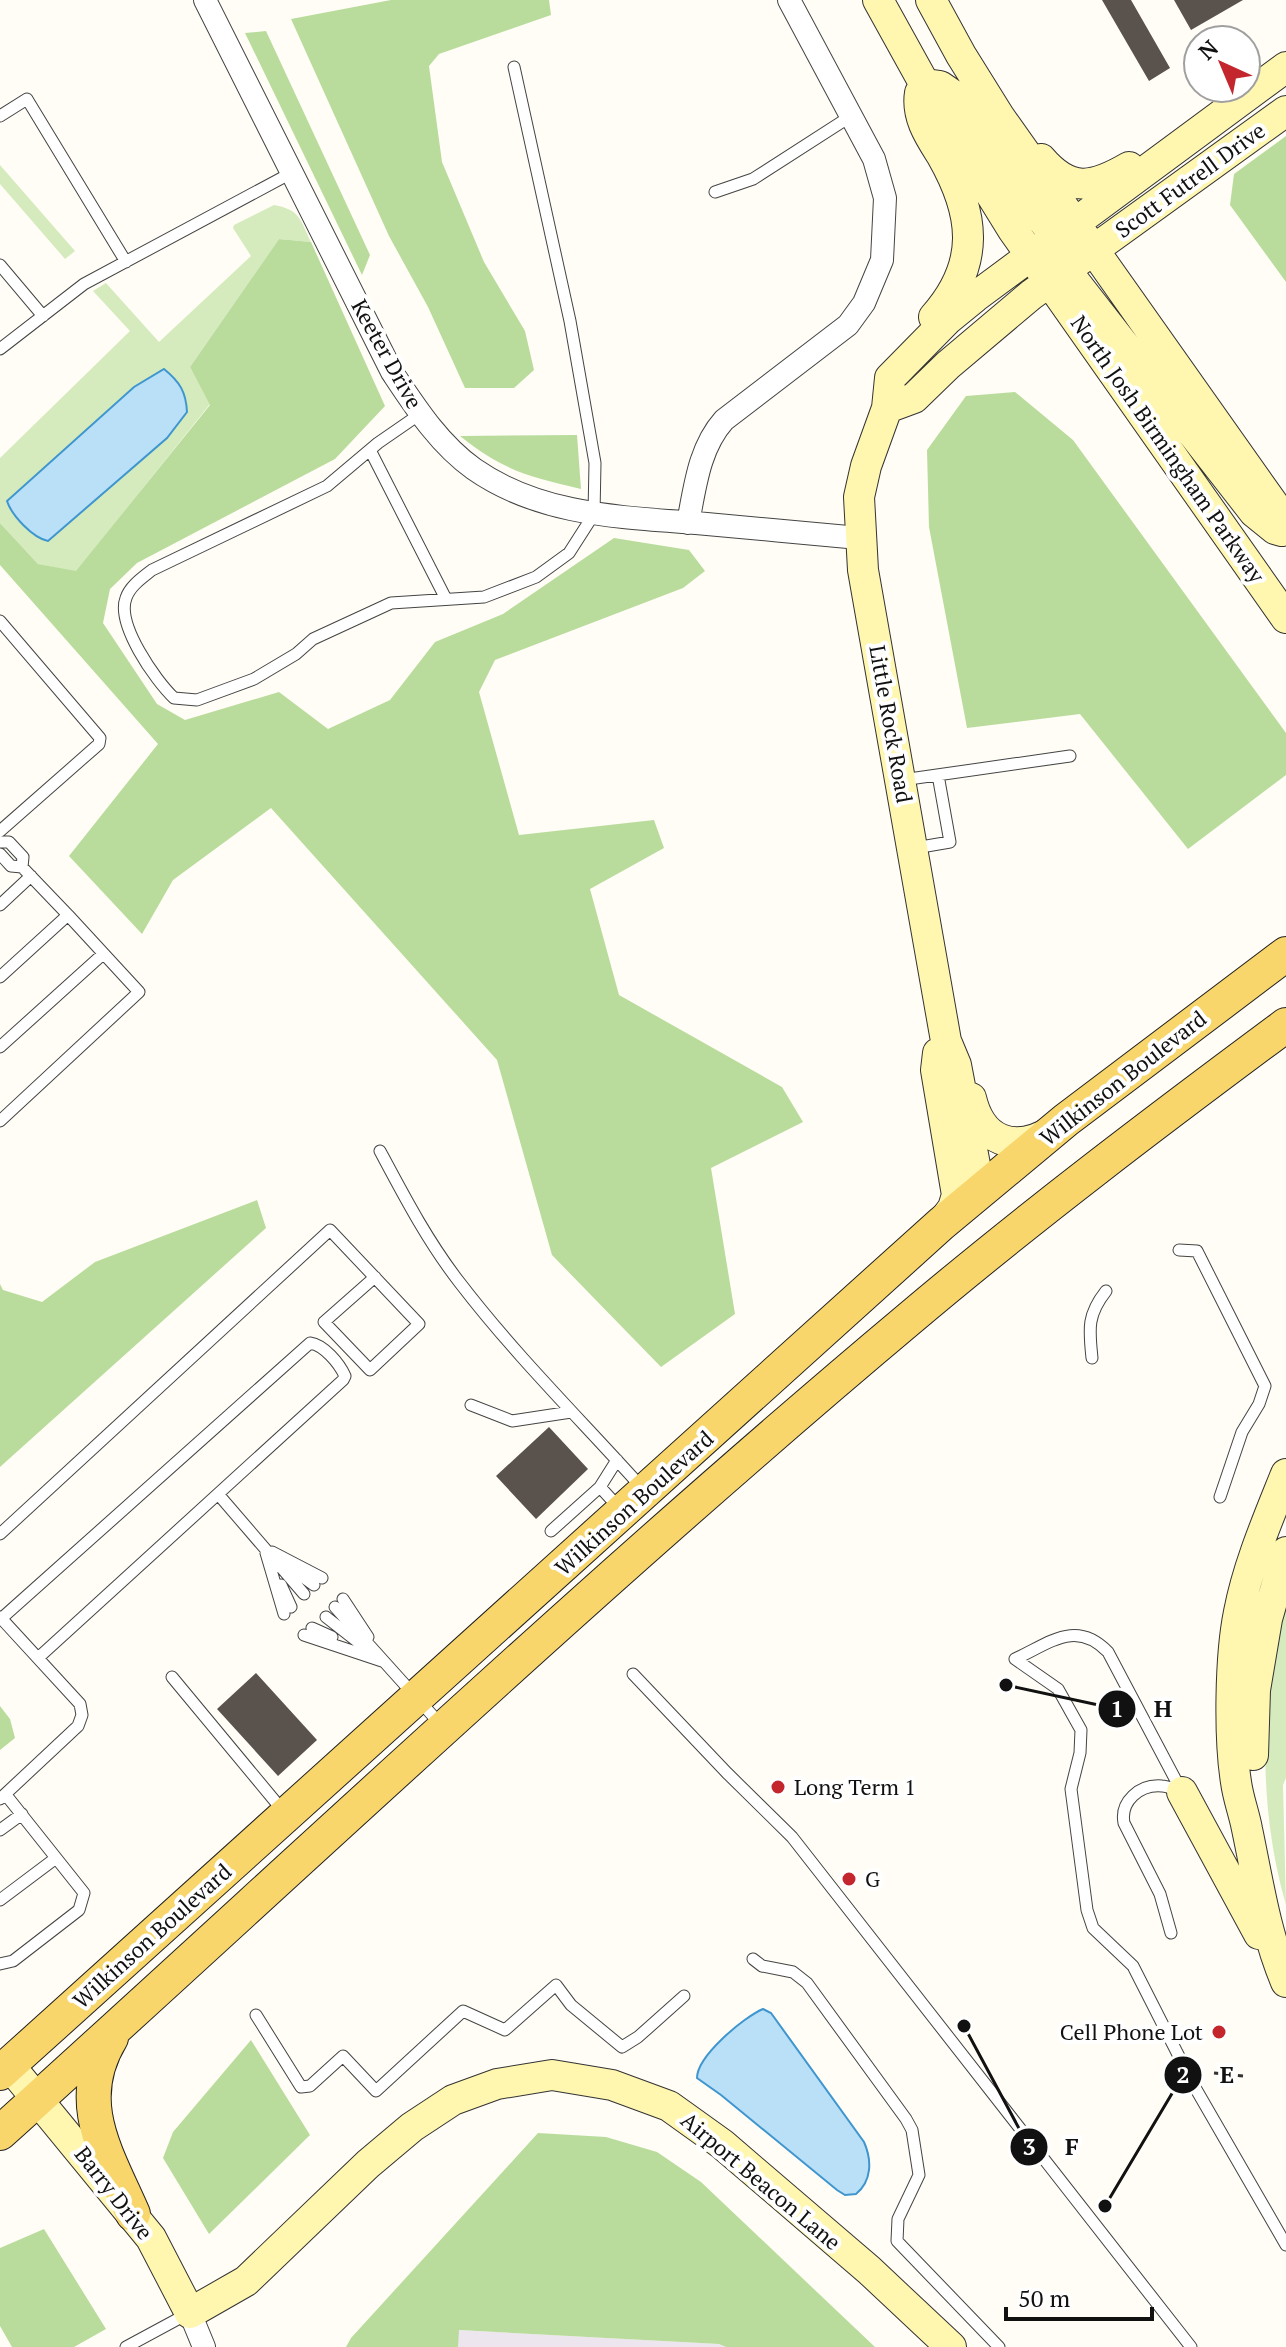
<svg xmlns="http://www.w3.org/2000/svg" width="1286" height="2347" viewBox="0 0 1286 2347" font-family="'PT Serif',serif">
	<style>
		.industrial { fill: #eee6ef }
		.green { fill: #d5ebbd }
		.forest { fill: #b9dc9c }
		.water { fill: #b9e0f7; stroke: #3f96cf; stroke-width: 2 }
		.building { fill: #5a524d }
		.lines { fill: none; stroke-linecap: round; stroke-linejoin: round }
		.lane-casing { stroke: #444; stroke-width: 13 }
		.street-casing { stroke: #444; stroke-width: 24 }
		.secondary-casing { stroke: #333; stroke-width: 32 }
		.primary-casing { stroke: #222; stroke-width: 36 }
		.path { stroke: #333; stroke-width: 3; stroke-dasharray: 8 4; stroke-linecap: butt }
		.lane { stroke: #fff; stroke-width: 11 }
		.street { stroke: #fff; stroke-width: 22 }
		.secondary { stroke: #fff6b0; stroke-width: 30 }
		.primary { stroke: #f9d66b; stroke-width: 34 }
		.poi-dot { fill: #c4262e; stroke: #fff; stroke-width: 3 }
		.labels { text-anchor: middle; stroke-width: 8; stroke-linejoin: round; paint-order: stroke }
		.street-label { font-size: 22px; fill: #111; stroke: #fff }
		.poi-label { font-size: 22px; fill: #111; stroke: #fff; text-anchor: start }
		.leader { fill: none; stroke: #111; stroke-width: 3 }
		.callout-dot { fill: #111; stroke: #fff; stroke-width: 3 }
		.mark-label { font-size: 24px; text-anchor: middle; font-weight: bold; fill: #fff }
		.callout-label { font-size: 24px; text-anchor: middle; font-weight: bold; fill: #111; stroke: #fff; stroke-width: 8; stroke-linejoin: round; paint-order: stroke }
	</style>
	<rect width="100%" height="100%" fill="#fffdf5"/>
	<path class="industrial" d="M458,2330L719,2344L726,2347H458Z"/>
	<path class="green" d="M0,165L75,251L65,259L0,184Z
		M274,205C301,210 300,220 311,242L279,239L190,367L210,404L76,572L38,564L0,523V458L130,331L93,291L106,283L159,342L251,256L233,228L234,225Z
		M1286,1594V1778L1283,1785L1286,1905C1268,1843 1262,1775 1267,1710C1270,1672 1280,1632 1286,1594Z"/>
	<path class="forest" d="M391,0H549L551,15L439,54L429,66L442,162L484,262L525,331L534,370L514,388H465L428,307L389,236L291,19Z
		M266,31L370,255L362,275L245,33Z
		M1286,136V282L1230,205L1234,174Z
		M279,239L311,242L385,406L335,459L137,563L110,589L103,623L157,704L185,720L279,692L328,729L390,700L435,642L503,614L614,538L689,550L705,571L683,588L495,660L479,692L519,835L654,820L664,848L590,889L619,995L782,1087L803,1122L711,1168L735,1314L661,1367L552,1255L497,1060L271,808L173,880L142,934L69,856L158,744L0,565V523L38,564L76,571L210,405L190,367Z
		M1015,392L1073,440L1286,733V775L1188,849L1080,714L967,728L929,527L927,450L966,396Z
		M577,435L581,489C527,476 504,471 460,436Z
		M257,1200L266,1228L0,1467V1284L3,1290L42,1302L95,1262Z
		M0,1706L10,1719L15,1738L0,1750Z
		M251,2040L310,2135L209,2234L163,2158L173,2132Z
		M538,2133L606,2137L657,2152L701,2182L875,2347H726L719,2344L459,2330L458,2347H346L351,2338Z
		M44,2229L106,2329L74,2347H12L0,2326V2248Z"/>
	<path class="water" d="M164,369C180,382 186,392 187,412L167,438L48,541C33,538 12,516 7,501L134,387Z
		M763,2009L771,2013L864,2142C872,2160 872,2181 856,2194L845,2195L837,2190L721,2095L697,2078C697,2056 744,2017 763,2009Z"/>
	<path class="building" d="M1102,0H1131L1170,68L1149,81Z
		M1174,0H1243L1191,30Z
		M549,1427L588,1469L536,1519L496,1476Z
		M256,1673L317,1740L278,1776L217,1709Z"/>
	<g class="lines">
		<g class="lane-casing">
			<path id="lane" d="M0,116L27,99L126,262
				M715,192L753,179L851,116
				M0,265L43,316
				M0,349L84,284L293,172
				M420,414L378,443L327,486L152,570C142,578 130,586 126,598C116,624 155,680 174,698L197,700L254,679L296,654L313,639L391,603L484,597L536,577L569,553L594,514L595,463L570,321L514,67
				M370,450L446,599
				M0,621L100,738L99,744L0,831
				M902,780L1070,756
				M0,842H9L23,857L22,867
				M915,848L950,842L938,775
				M0,854L11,866L22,867L68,915L0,977
				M0,905L31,876
				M0,1047L103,954
				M0,1121L139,992L68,915
				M380,1151C404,1196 428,1242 460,1283C516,1356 582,1421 644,1490
				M1179,1250L1197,1251L1265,1386L1259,1404L1242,1432L1220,1497
				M1092,1358C1089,1329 1087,1315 1106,1291
				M471,1405L512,1421L571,1412
				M617,1460L600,1487L621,1510
				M218,1494L304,1594
				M551,1531L600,1487
				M0,1534L330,1230L419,1324L370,1370L324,1322L375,1277
				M272,1552L322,1578
				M266,1553L284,1614
				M291,1568L314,1585
				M281,1585L291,1607
				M343,1599L368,1637
				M335,1607L442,1726
				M0,1617L80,1704L82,1715L78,1726L0,1799
				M326,1617L363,1646
				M2,1618L310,1343C324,1345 339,1363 345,1376L343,1380L38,1658
				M312,1628L332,1637
				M304,1635L382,1661
				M1015,1659L1058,1689L1081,1730L1080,1753L1071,1789L1087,1910L1093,1928L1133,1966L1193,2084L1286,2245
				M1015,1659C1050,1643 1076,1619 1108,1652L1181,1790
				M633,1674L727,1773L792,1837L1191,2347
				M172,1677L284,1812
				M0,1830L22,1814
				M0,1900L56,1858
				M1171,1933L1160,1894L1124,1823C1120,1802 1139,1784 1162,1786C1168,1786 1175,1790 1182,1792
				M753,1959L762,1966L793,1972L807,1983L906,2119L912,2130L919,2175L898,2219L897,2241L999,2347
				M0,1964L13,1961L79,1910L84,1893L6,1795
				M256,2015L301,2087L310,2086L343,2056L376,2091L463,2011L505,2030L556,1985L571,2005L622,2047L638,2037L684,1996
				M126,2347L189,2313"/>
		</g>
		<g class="street-casing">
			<path id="street" d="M205,0L392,372C416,408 439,444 474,469C540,515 619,517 696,523C750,528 805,533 859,538
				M688,523C695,487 699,448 724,420L848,325L864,303L882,260L885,198L874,159L789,0
				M190,2313L204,2347"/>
		</g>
		<g class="secondary-casing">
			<path id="secondary" d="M878,0L940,112L1013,230L1286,618
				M931,0L961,55L999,116L1286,522
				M926,84L940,86L953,95L1001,167L1067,251
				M920,93C916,117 930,137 942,156C975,214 981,264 934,317
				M1041,159C1070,193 1093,188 1129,167
				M1054,255L1254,512L1275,529L1282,531
				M887,408L914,398L948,365L1031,295L1286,111
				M938,1053L936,1070L957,1195L953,1208L941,1224
				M971,1098C981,1141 1014,1154 1052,1131
				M980,1191L956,1065L946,1041L863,570L859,497L866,466L887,408L890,378L948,319L975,297L1286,67
				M1286,1474C1268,1519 1248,1565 1239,1612C1230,1656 1229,1738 1236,1782C1238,1798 1244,1813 1247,1829C1258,1881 1265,1932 1286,1982
				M1253,1755L1255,1690L1267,1619L1286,1552
				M1182,1792L1259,1934
				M9,2065L151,2238L190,2313L246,2281L368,2164L412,2127L453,2100L497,2084L552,2075L612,2085L669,2106L722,2144L869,2270L951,2347"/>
		</g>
		<g class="primary-casing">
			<path id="primary" d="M111,2038C72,2102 107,2154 133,2214
				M0,2073L941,1224L1066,1120L1286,954
				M0,2133C302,1860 598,1580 909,1319C1031,1216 1158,1120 1286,1025"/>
		</g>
		<path class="path" d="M1214,2073L1243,2076"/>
		<use href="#lane" class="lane"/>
		<use href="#street" class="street"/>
		<use href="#secondary" class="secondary"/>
		<use href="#primary" class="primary"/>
	</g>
	<g class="poi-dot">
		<circle cx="778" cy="1787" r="8"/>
		<circle cx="849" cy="1879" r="8"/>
		<circle cx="1219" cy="2032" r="8"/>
	</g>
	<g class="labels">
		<g class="street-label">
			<text transform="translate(1190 180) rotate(-36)" y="8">Scott Futrell Drive</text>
			<text transform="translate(387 354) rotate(61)" y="8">Keeter Drive</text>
			<text transform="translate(1168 449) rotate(55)" y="8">North Josh Birmingham Parkway</text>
			<text transform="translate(891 724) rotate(80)" y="8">Little Rock Road</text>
			<text transform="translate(1123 1078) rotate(-38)" y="8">Wilkinson Boulevard</text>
			<text transform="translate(634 1503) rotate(-42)" y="8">Wilkinson Boulevard</text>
			<text transform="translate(152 1936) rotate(-42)" y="8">Wilkinson Boulevard</text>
			<text transform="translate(761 2181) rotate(40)" y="8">Airport Beacon Lane</text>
			<text transform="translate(114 2193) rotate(52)" y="8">Barry Drive</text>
		</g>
		<g class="poi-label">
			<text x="794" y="1795">Long Term 1</text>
			<text x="865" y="1887">G</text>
			<text x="1203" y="2040" text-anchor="end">Cell Phone Lot</text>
		</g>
	</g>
	<path class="leader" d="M1006 1685L1117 1709M1105 2206L1183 2075M964 2026L1029 2147"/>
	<g class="callout-dot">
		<circle cx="1006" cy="1685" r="8"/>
		<circle cx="1105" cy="2206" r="8"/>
		<circle cx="964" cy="2026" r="8"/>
		<circle cx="1117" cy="1709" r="20"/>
		<circle cx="1183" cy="2075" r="20"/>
		<circle cx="1029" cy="2147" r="20"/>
	</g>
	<g class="mark-label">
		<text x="1117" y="1717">1</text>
		<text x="1183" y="2083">2</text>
		<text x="1029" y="2155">3</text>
	</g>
	<g class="callout-label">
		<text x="1163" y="1717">H</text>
		<text x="1227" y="2083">E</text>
		<text x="1072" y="2155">F</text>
	</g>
	<g transform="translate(1222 64) rotate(316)"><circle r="38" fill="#ffffff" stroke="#a0a0a0" stroke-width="2"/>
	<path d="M0-6L14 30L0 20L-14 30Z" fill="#c4262e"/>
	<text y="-12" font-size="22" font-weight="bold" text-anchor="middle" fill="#111111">N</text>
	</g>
	<path d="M1006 2307v12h146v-12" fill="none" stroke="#111111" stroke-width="4"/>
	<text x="1018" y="2307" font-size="24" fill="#111111" stroke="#ffffff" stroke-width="6" paint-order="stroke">50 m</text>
</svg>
